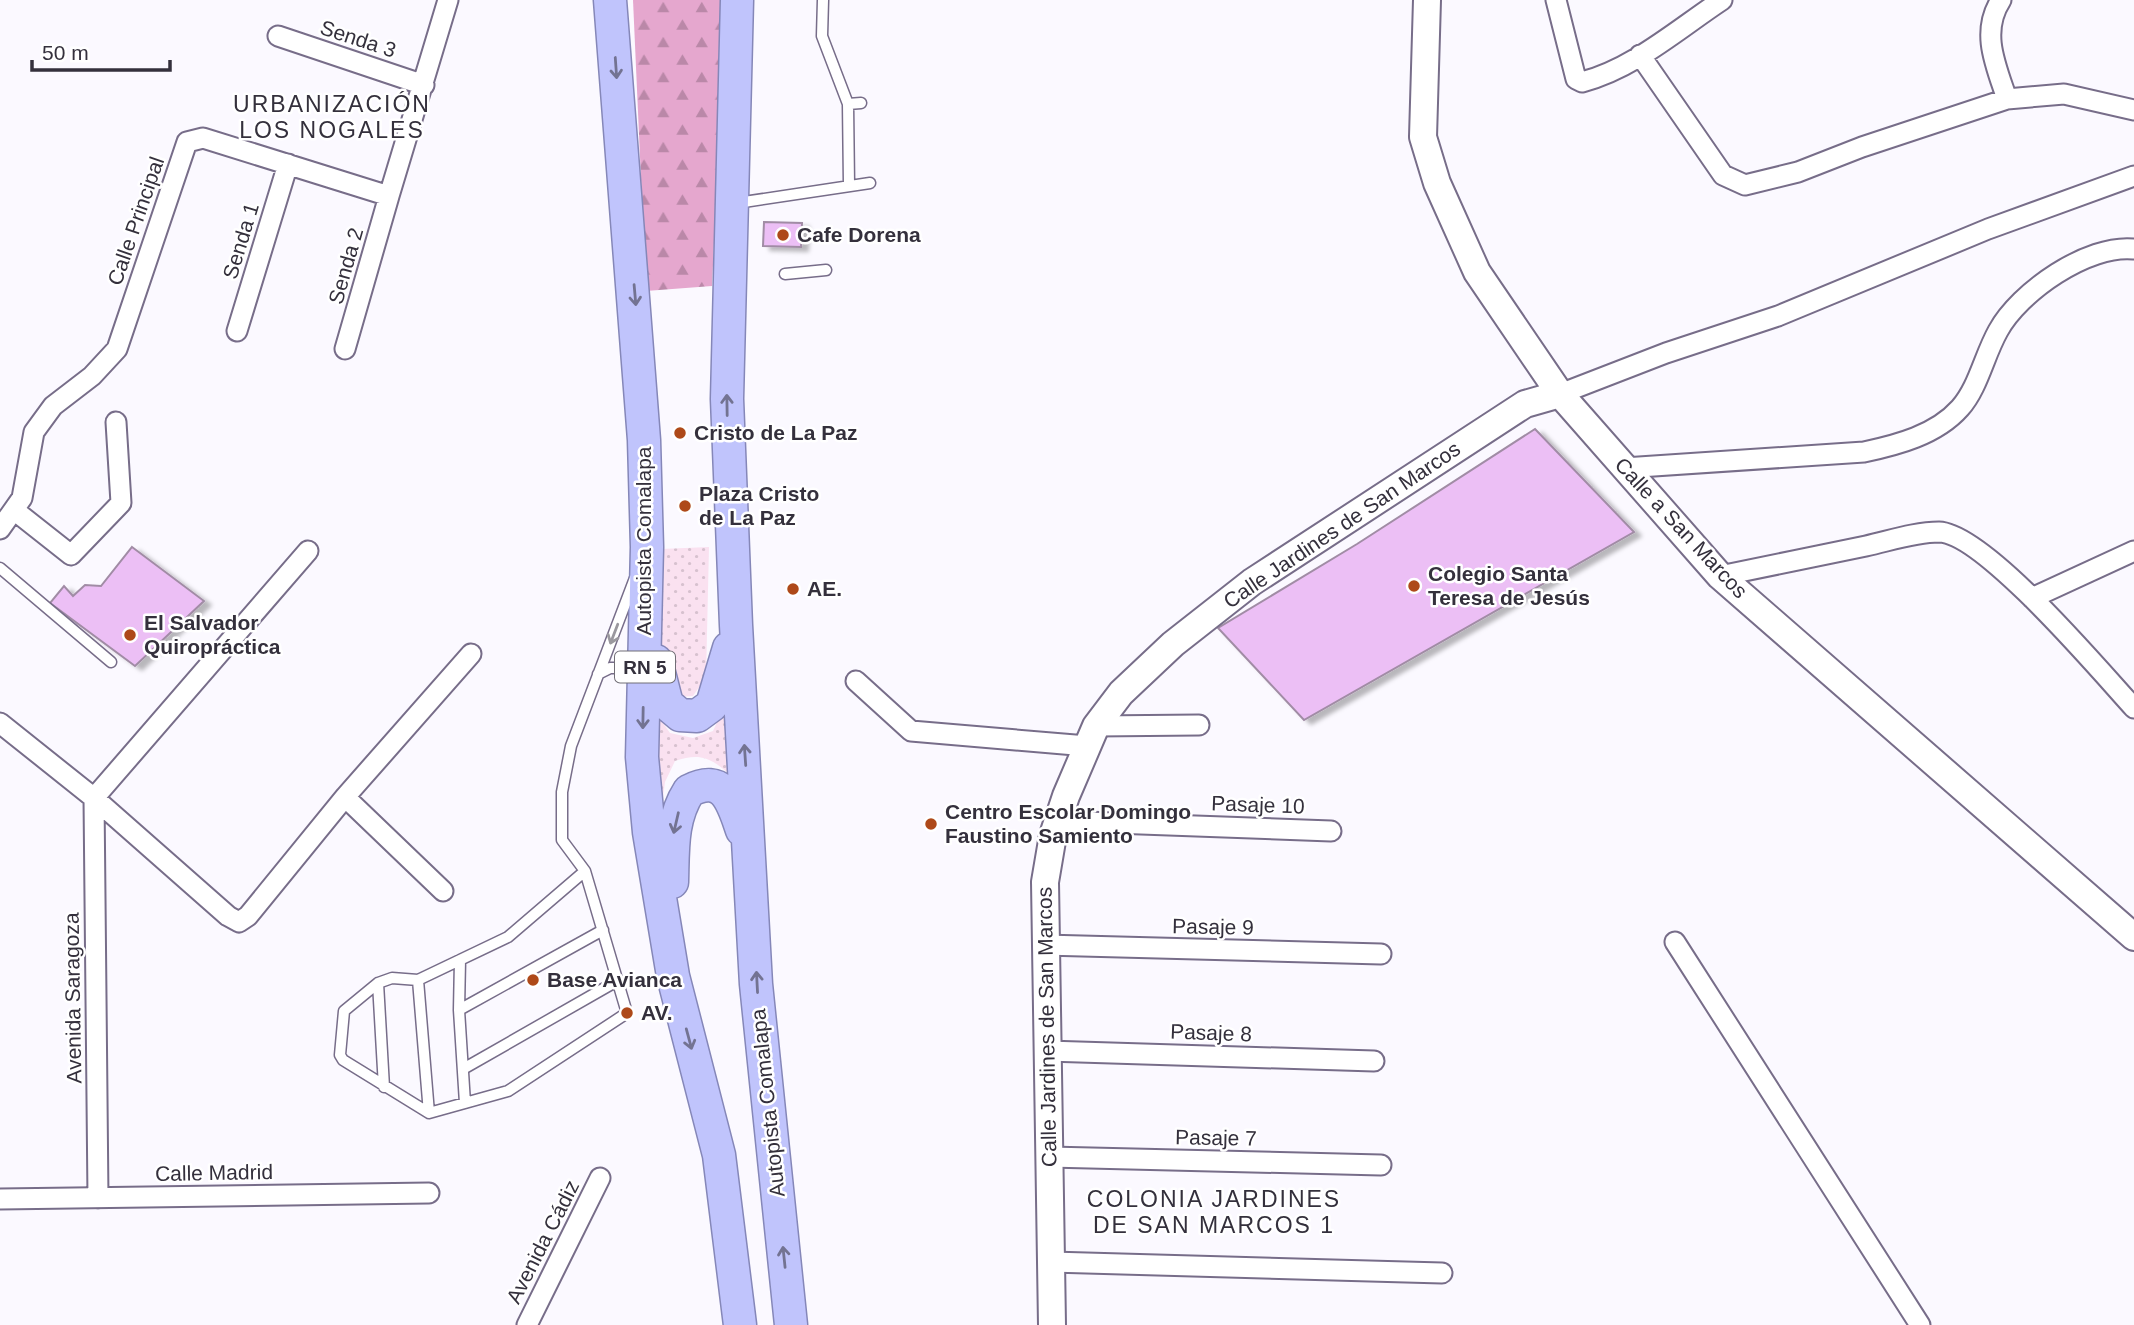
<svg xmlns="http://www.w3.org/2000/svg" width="2134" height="1325" viewBox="0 0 2134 1325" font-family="Arial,sans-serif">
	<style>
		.grass { fill: url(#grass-dots) }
		.forest { fill: url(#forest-firs) }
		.building { fill: #ecbff5; stroke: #a18ca5; stroke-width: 2; filter: url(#shadow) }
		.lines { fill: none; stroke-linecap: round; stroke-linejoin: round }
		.service-casing { stroke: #776d89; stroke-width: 13 }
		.minor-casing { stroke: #776d89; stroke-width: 23 }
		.secondary-casing { stroke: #776d89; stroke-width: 30 }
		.trunk-casing { stroke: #8587b8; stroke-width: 35 }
		.service { stroke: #fff; stroke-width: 10 }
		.minor { stroke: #fff; stroke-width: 19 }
		.secondary { stroke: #fff; stroke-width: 26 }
		.trunk { stroke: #c0c4fc; stroke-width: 32 }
		.oneway { stroke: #737392 }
		.oneway2 { stroke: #9a989e }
		.poi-dot { fill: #ae4919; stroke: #fff; stroke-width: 2.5 }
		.labels { text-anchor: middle; stroke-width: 5; stroke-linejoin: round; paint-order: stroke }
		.shield { fill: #fff; stroke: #716e76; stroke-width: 2 }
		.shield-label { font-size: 19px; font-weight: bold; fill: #34303c }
		.street-label { font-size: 21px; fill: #34303c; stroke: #fff }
		.poi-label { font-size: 21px; font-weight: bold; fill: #34303c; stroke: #fff; text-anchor: start }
		.neighbourhood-label { font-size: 23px; letter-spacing: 2px; fill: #34303c; stroke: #fff }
	</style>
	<defs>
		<pattern id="grass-dots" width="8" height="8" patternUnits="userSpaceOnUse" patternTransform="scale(1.75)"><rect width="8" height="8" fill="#fae1f0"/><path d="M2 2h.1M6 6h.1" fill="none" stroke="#d7c1cf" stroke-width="1.8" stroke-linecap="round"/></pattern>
		<pattern id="forest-firs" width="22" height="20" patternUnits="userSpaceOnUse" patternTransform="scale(1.75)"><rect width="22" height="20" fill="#e5a7ce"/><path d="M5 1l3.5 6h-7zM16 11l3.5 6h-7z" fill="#ba88a8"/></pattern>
		<filter id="shadow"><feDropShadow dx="7" dy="4" stdDeviation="2" flood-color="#0004"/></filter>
	</defs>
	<rect width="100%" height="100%" fill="#fbf9ff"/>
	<path class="grass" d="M709,547L706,677L693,696L678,697L662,651L661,549Z
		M727,700L729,774C710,757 699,753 675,761L665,782L659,826L649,703L670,733L693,738L713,731Z"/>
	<path class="forest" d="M633,0H721L722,70L712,286L646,291Z"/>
	<path class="building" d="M764,222L802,223L801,247L763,246Z
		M1535,429L1634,532L1304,720L1218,628L1357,544Z
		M132,547L204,601L135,666L50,603L64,586L73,596L85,585L101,586Z"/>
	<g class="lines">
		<g class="service-casing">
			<path id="service" d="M823,0L822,36L848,104L849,185
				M848,104L861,103
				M737,203L870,183
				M785,274L826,270
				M0,568L111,662
				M598,674L610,668H638
				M585,871L508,937L418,980L392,978L378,983L344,1011L340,1055L343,1060L429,1113L508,1091L627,1013L585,871L562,840V792L571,746L635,578
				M460,960L459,1010L465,1103
				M418,980L429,1113
				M378,983L384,1087
				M459,1010L603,930
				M463,1069L617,981"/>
		</g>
		<g class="minor-casing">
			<path id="minor" d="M1556,0L1576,79L1582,82C1633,69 1678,29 1722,0
				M2001,0C1980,32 1996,66 2007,99
				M278,36L424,85
				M1640,55L1723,175L1745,185L1798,172L1862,147L2007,99L2064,94L2134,110
				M237,331L288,164
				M345,349L389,196
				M1560,394L1666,353L1778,316L1988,229L2134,176
				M1624,468L1864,452C1897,445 1936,435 1960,408C1978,388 1984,356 1998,331C2019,292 2088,244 2134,249
				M14,510L71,555L121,503L116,422
				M0,529L22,498L34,432L53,406L92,376L117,349L187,142L203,138L389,196L448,0
				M1720,576C1769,566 1817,556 1866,546C1889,541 1915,532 1939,532C1984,533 2101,672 2134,708
				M2032,598L2134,551
				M856,681L911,731L1087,746
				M0,723L94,798L228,916L239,922L248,916L345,797L471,654
				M1096,726L1199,725
				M345,797L443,891
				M1058,821L1331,831
				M1675,942L1920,1325
				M1044,945L1381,954
				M1047,1051L1374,1061
				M1049,1157L1381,1165
				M98,1198L94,798L308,551
				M0,1199L429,1193
				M1051,1262L1442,1273
				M527,1325L600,1178"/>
		</g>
		<g class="secondary-casing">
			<path id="secondary" d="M1427,0L1423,137L1437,183L1477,272L1560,394L1720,576L2134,937
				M1052,1325L1045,882L1053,835L1066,796L1096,726L1121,693L1173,644L1252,582L1525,404L1560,394"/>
		</g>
		<g class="trunk-casing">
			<path id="trunk" d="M610,0L644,440L647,547L642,757L649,832L673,976L719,1155L740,1325
				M737,0L727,399L736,625L756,984L791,1325
				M656,661L667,704L680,715L697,716L712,705L729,648
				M672,882C673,849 671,819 689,791C725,772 733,804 742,830"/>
		</g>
		<use href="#service" class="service"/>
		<use href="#minor" class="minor"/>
		<use href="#secondary" class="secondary"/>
		<use href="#trunk" class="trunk"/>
	</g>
	<defs><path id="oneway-shaft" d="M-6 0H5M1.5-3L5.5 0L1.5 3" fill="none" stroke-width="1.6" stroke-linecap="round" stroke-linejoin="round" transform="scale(1.75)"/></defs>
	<g class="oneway">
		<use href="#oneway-shaft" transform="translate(616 68) rotate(86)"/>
		<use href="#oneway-shaft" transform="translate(635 295) rotate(85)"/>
		<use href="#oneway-shaft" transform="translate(727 405) rotate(-91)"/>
		<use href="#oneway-shaft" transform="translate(643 718) rotate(91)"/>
		<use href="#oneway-shaft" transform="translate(745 755) rotate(-94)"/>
		<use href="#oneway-shaft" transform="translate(676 823) rotate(103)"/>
		<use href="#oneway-shaft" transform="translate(757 982) rotate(-93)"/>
		<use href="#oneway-shaft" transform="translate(689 1039) rotate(75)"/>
		<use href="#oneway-shaft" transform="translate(784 1257) rotate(-96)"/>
	</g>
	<use class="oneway2" href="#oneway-shaft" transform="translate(614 634) rotate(111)"/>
	<g class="poi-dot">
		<circle cx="783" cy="235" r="7"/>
		<circle cx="680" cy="433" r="7"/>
		<circle cx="685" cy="506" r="7"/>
		<circle cx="1414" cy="586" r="7"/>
		<circle cx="793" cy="589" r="7"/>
		<circle cx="130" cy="635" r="7"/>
		<circle cx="931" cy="824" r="7"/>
		<circle cx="533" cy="980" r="7"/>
		<circle cx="627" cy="1013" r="7"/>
	</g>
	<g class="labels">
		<rect class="shield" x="615" y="651.5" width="60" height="31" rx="5"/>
		<g class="shield-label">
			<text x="645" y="674">RN 5</text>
		</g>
		<g class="street-label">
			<text transform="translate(358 39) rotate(18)" y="7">Senda 3</text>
			<text transform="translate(136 221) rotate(-71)" y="7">Calle Principal</text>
			<text transform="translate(241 241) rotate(-73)" y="7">Senda 1</text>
			<text transform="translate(346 266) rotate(-74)" y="7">Senda 2</text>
			<text transform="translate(1342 525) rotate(-34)" y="7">Calle Jardines de San Marcos</text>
			<text transform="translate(1681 528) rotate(47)" y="7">Calle a San Marcos</text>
			<text transform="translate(644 541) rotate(-90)" y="7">Autopista Comalapa</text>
			<text transform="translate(1258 805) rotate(2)" y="7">Pasaje 10</text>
			<text transform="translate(1213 927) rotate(1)" y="7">Pasaje 9</text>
			<text transform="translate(73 998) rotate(-91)" y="7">Avenida Saragoza</text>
			<text transform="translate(1047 1027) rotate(-91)" y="7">Calle Jardines de San Marcos</text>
			<text transform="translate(1211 1033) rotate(2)" y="7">Pasaje 8</text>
			<text transform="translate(768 1103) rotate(-96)" y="7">Autopista Comalapa</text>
			<text transform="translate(1216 1138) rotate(1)" y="7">Pasaje 7</text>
			<text transform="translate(214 1173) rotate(-1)" y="7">Calle Madrid</text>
			<text transform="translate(543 1242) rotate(-63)" y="7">Avenida Cádiz</text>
		</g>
		<g class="poi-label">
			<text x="797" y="242">Cafe Dorena</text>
			<text x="694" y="440">Cristo de La Paz</text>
			<text x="699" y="501">Plaza Cristo<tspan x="699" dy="24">de La Paz</tspan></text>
			<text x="1428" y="581">Colegio Santa<tspan x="1428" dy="24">Teresa de Jesús</tspan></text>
			<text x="807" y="596">AE.</text>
			<text x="144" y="630">El Salvador<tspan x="144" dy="24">Quiropráctica</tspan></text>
			<text x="945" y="819">Centro Escolar Domingo<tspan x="945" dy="24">Faustino Samiento</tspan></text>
			<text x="547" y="987">Base Avianca</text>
			<text x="641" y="1020">AV.</text>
		</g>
		<g class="neighbourhood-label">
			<text x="332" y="112">URBANIZACIÓN<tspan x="332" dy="26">LOS NOGALES</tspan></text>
			<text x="1214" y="1207">COLONIA JARDINES<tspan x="1214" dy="26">DE SAN MARCOS 1</tspan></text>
		</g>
	</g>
	<path d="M32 60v10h138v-10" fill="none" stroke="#34303c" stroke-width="3.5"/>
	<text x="42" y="60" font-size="21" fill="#34303c" stroke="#ffffff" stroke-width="5" paint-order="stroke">50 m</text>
</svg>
